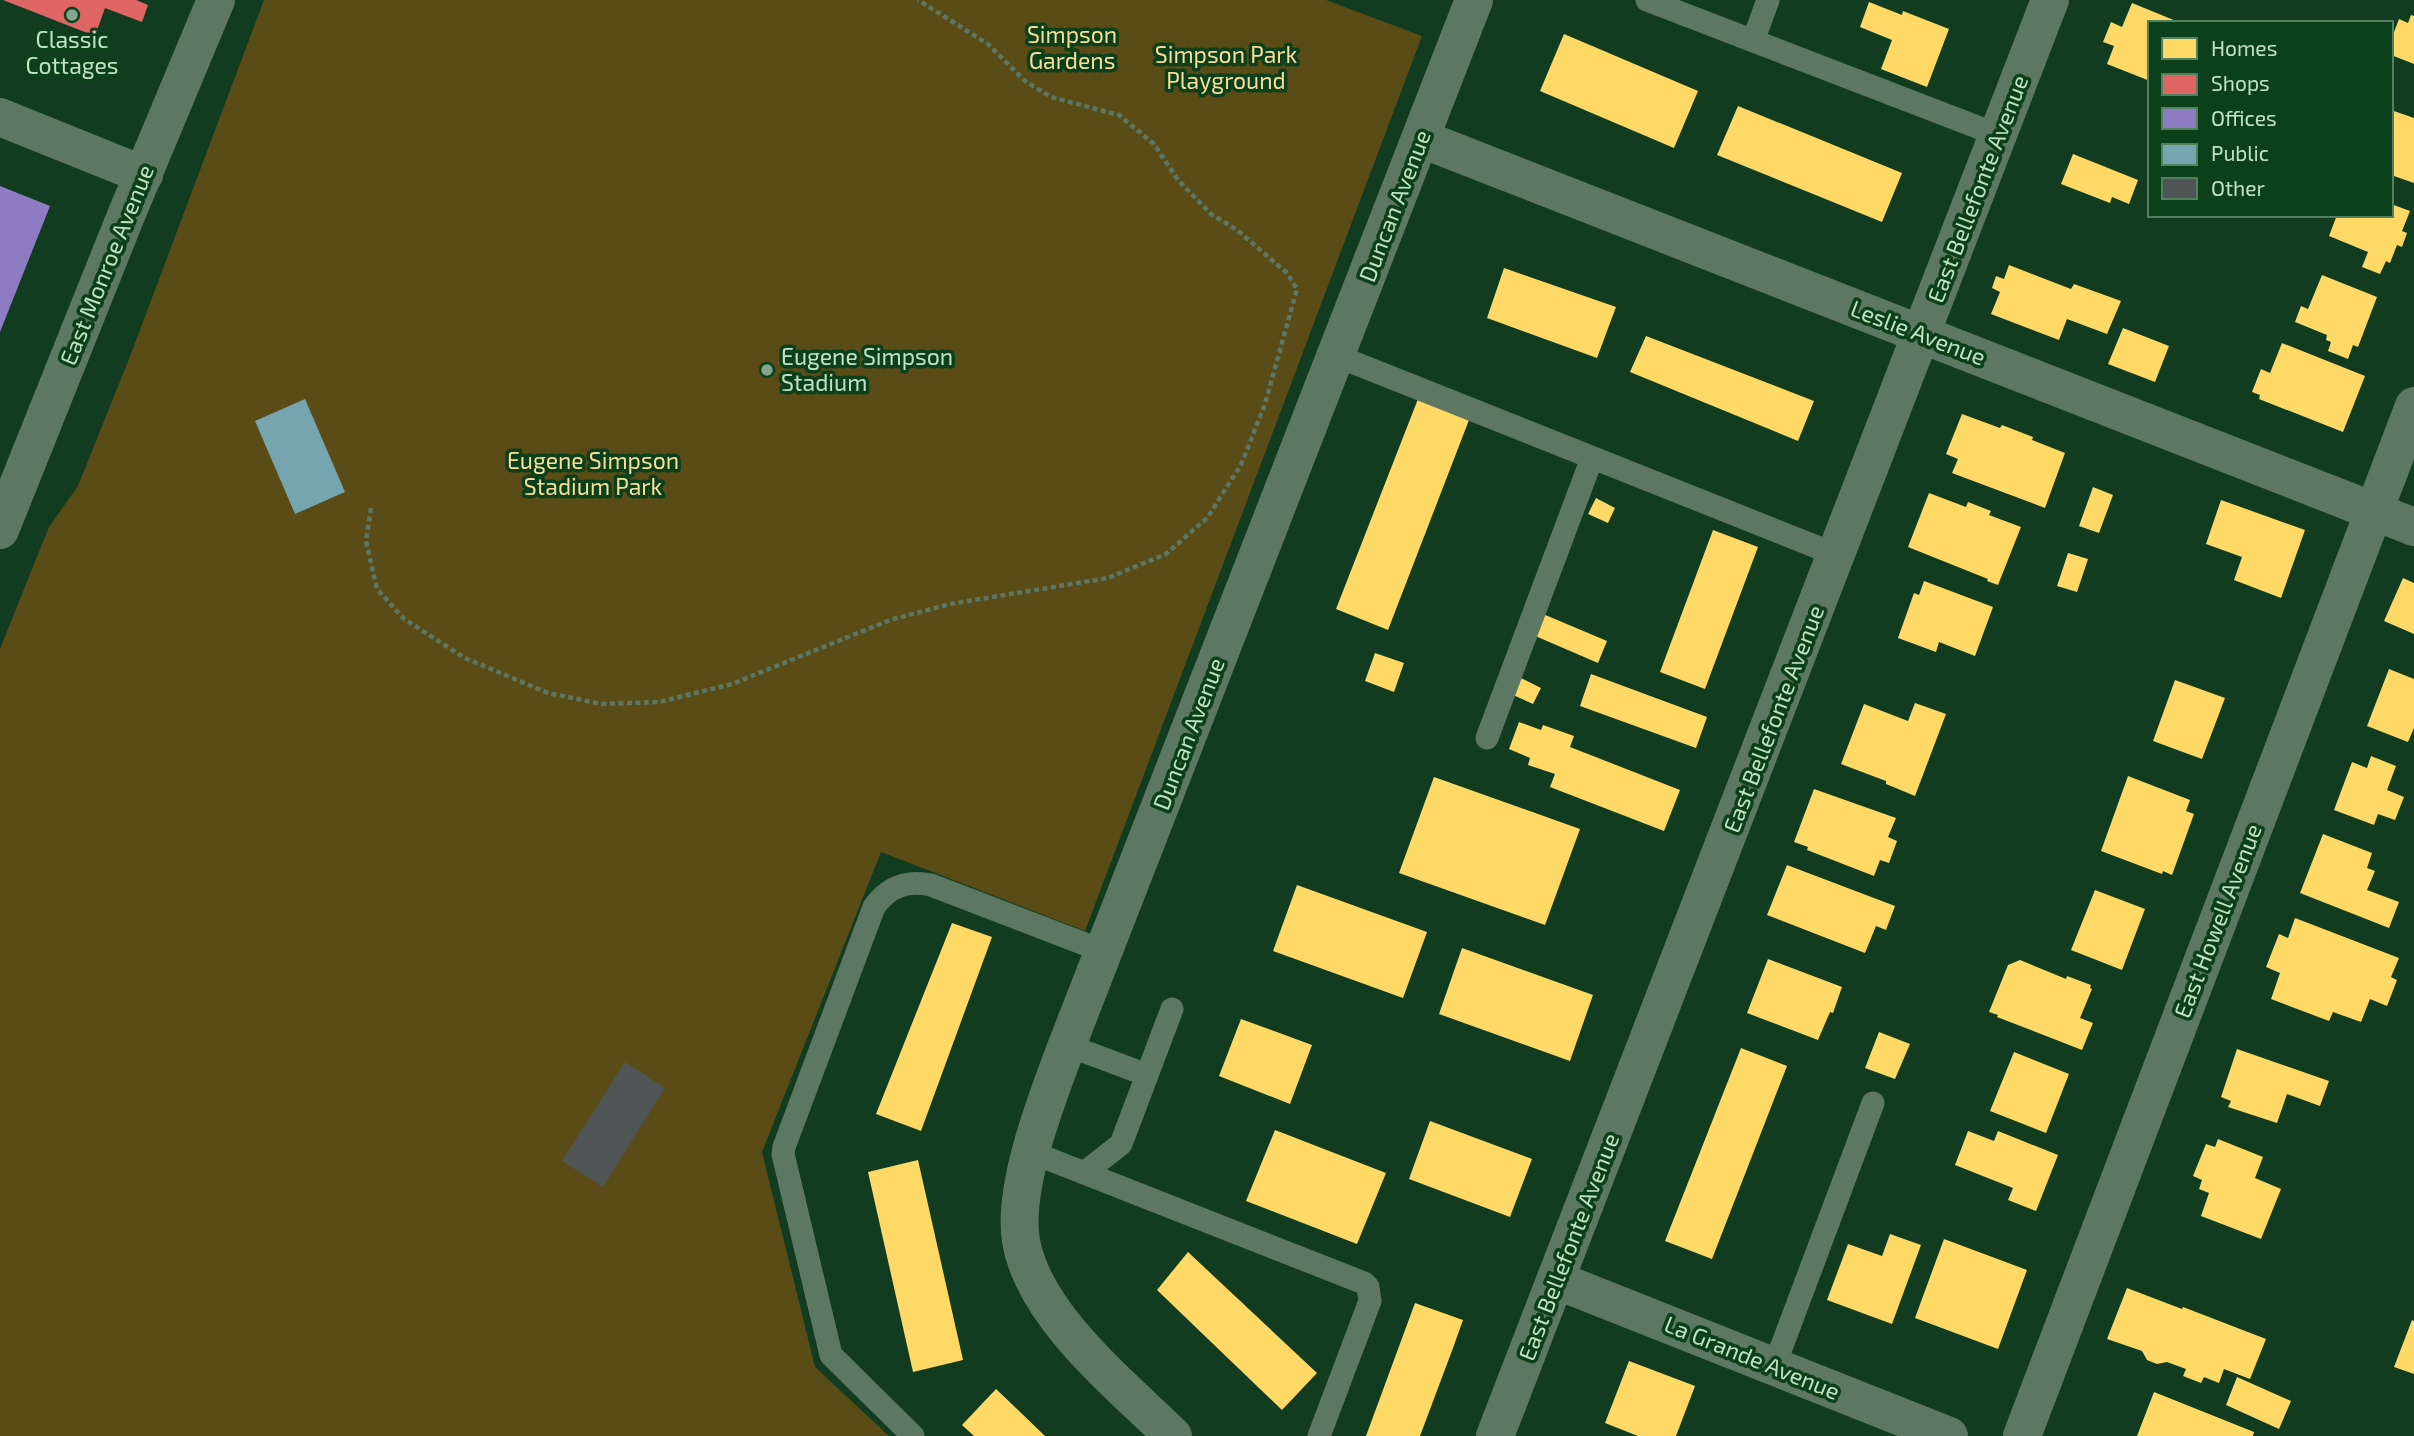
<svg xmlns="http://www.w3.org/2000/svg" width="2414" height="1436" viewBox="0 0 2414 1436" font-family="'Exo 2',sans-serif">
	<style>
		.green { fill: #594c17 }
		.homes { fill: #ffd966 }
		.shops { fill: #e06666 }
		.offices { fill: #8e7cc3 }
		.public { fill: #76a5af }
		.building { fill: #4f5555 }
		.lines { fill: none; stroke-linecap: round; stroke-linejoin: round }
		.path { stroke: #5e7764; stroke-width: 4.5; stroke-dasharray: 5 3.5; stroke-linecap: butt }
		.service { stroke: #5d7862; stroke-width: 23 }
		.minor { stroke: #5d7862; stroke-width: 38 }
		.tertiary { stroke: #5d7862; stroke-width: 38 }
		.poi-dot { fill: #83a78b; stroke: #0b401a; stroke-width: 2.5 }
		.labels { text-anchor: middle; stroke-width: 7; stroke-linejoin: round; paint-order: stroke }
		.park-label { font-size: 23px; fill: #f9dd9a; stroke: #0b401a }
		.poi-label { font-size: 23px; fill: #c0e1c4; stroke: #0b401a }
		.street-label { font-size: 23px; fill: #c0e1c4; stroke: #0b401a }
	</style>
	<rect width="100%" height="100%" fill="#123c20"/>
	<path class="green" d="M264,0H1326L1422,36L1085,931L881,852L762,1152L815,1367L889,1436H0V649L49,527L78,486L129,359Z"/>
	<path class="homes" d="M1869,2L1902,15L1903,11L1949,29L1927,87L1881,69L1892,40L1860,27Z
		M2132,3L2181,23H2150V81L2107,64L2114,46L2103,42L2111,22L2122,27Z
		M2411,15L2414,16V64L2391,55V40L2399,19L2408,23Z
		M1564,34L1698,91L1674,148L1540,91Z
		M1738,106L1902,173L1882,222L1717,155Z
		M2391,110L2414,118V183L2391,175Z
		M2073,154L2138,180L2129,204L2112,197L2110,203L2061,184Z
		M2391,204L2410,211L2402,231L2407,233L2402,247L2397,245L2390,263L2386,261L2380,274L2362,267L2368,252L2329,236L2337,215H2391Z
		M2009,265L2071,289L2074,284L2121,301L2107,334L2067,319L2059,340L1991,314L2000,292L1992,288L1996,276L2004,279Z
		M1504,268L1616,307L1597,358L1487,318Z
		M2322,275L2377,297L2358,347L2353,345L2348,359L2328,351L2331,342L2326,340L2327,335L2295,322L2301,306L2308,309Z
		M2123,328L2169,346L2155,382L2108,364Z
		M1646,336L1814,401L1798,441L1630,372Z
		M2282,343L2365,376L2343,432L2259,399L2260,395L2252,392L2261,369L2270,373Z
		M1418,399L1469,420L1388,630L1336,609Z
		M1962,414L2000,428L2002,425L2033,437L2032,440L2065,453L2045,508L1952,473L1958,459L1946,454Z
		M2093,487L2113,495L2099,533L2079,526Z
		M1929,493L1966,507L1968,502L1991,511L1989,515L2021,527L1998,585L1987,581L1988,579L1908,547Z
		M1596,498L1615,508L1608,523L1588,514Z
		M2221,500L2305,530L2281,598L2234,580L2242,557L2206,544Z
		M1713,530L1758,547L1705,689L1660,672Z
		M2068,553L2088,559L2077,592L2057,586Z
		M2403,578L2414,583V634L2384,621Z
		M1924,581L1993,607L1975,656L1939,642L1936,652L1898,638L1914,593L1919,595Z
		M1543,614L1607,641L1598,663L1533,635Z
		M1375,653L1404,663L1394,692L1365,681Z
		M2389,669L2414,679V728L2408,742L2367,726Z
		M1591,674L1707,717L1696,748L1580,706Z
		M1521,678L1541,688L1533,704L1513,695Z
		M2175,680L2225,698L2202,759L2153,741Z
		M1915,703L1946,714L1915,796L1886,784V781L1841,764L1864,704L1908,721Z
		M1519,722L1541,730L1543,725L1574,736L1570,747L1680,790L1664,831L1550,787L1555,774L1528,765L1530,758L1509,749Z
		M2371,756L2396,766L2387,790L2404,797L2395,820L2378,814L2374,825L2334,810L2352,762L2367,768Z
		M2128,776L2190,800L2186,811L2194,814L2172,875L2163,871L2162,874L2101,851Z
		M1434,777L1580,829L1545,925L1399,873Z
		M1814,789L1896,818L1888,837L1897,841L1889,863L1880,860L1874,876L1807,850L1808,847L1794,842Z
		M2323,834L2372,853L2367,868L2375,871L2367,890L2399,902L2389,928L2300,893Z
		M1787,865L1895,906L1886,930L1876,926L1865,953L1767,915Z
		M1297,885L1427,932L1403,998L1273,951Z
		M2095,890L2145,909L2122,970L2071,950Z
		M2295,918L2399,958L2391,977L2397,980L2387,1006L2370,999L2361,1022L2333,1012L2329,1021L2271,999L2280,973L2266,967L2279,934L2288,938Z
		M952,923L992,937L921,1131L876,1114Z
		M1462,948L1593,995L1570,1061L1439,1014Z
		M1768,959L1842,987L1833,1013L1830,1012L1818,1040L1747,1013Z
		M2020,960L2066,979L2067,976L2091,985L2090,988L2092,989L2080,1018L2093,1023L2082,1050L1997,1017L1998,1015L1989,1012L2008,965Z
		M1241,1019L1312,1045L1290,1104L1219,1076Z
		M1879,1032L1910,1044L1895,1079L1865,1068Z
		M1741,1048L1787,1066L1712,1259L1665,1241Z
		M2237,1049L2329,1081L2320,1106L2287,1094L2277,1123L2228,1107L2231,1101L2221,1097Z
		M2014,1052L2069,1074L2046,1133L1990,1111Z
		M1430,1121L1532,1159L1510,1217L1409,1179Z
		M1275,1130L1386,1173L1357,1244L1246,1201Z
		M1968,1131L1994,1141L1998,1131L2058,1155L2036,1211L2008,1200L2013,1188L1955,1165Z
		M2218,1139L2263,1157L2255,1178L2281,1189L2261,1239L2201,1216L2209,1193L2199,1189L2202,1180L2193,1176L2206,1144L2215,1147Z
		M918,1160L963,1360L913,1372L868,1172Z
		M1890,1234L1921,1245L1892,1324L1827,1300L1848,1244L1882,1256Z
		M1944,1239L2027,1270L1998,1349L1915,1318Z
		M1188,1252L1317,1373L1282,1410L1157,1290Z
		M2127,1288L2182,1309L2183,1307L2266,1339L2250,1379L2224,1369L2219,1383L2204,1377L2201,1383L2183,1376L2186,1369L2167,1362L2157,1364L2147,1360L2142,1351L2107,1339Z
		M1415,1303L1463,1320L1453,1348L1420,1436H1366Z
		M2412,1320L2414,1321V1374L2394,1367Z
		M1629,1361L1695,1386L1676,1436H1638L1605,1423Z
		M2237,1377L2291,1401L2279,1429L2226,1405Z
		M996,1389L1017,1409L1045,1436H974L962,1425Z
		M2154,1392L2254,1432L2253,1436H2137Z"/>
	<path class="shops" d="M3,0H136L148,5L142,22L105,8L95,36Z"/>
	<path class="offices" d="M0,186L50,206L0,332Z"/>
	<path class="public" d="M305,399L345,492L295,514L255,421Z"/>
	<path class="building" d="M625,1062L665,1088L603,1187L562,1161Z"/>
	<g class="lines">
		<path class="path" d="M371,508L366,541L377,589L404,619L465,658L548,693L602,704L659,702L732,684L890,620L950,604L1108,578L1166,554L1207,518L1241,465L1265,404L1297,289L1287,273L1237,230L1211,214L1178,180L1154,144L1119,115L1051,97L1025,81L988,44L918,0"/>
		<path class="service" d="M1647,0L1998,135
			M1753,41L1768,0
			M1337,356L1837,555
			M1487,738L1592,458
			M1067,1045L1147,1075
			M1031,1152L1364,1283L1368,1287L1370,1301L1319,1436
			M1084,1173L1121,1144L1172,1009
			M1774,1367L1873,1103
			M913,1436L831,1355L783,1154L784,1147L874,907C889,886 907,880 931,885L1103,951"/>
		<path class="minor" d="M0,117L144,175
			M1422,139L2414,527
			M1556,1280L1949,1436
			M1173,1436C1120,1384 1034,1316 1021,1241C1012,1186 1048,1096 1067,1045L1474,0
			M1495,1436L2050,0
			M2022,1436L2414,406"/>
		<path class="tertiary" d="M0,530L125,218L216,0"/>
	</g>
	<g class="poi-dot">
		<circle cx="72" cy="15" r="7"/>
		<circle cx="767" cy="370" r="7"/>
	</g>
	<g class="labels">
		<g class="park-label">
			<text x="1072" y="43">Simpson<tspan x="1072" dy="26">Gardens</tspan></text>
			<text x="1226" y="63">Simpson Park<tspan x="1226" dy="26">Playground</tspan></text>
			<text x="593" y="469">Eugene Simpson<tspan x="593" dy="26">Stadium Park</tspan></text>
		</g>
		<g class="poi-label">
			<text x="72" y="48">Classic<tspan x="72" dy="26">Cottages</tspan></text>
			<text x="781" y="365" text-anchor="start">Eugene Simpson<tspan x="781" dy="26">Stadium</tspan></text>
		</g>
		<g class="street-label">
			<text transform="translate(1978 189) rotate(-69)" y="8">East Bellefonte Avenue</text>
			<text transform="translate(1395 206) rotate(-69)" y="8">Duncan Avenue</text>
			<text transform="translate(107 265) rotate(-68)" y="8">East Monroe Avenue</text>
			<text transform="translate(1918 333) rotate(21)" y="8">Leslie Avenue</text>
			<text transform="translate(1774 719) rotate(-69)" y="8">East Bellefonte Avenue</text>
			<text transform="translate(1189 734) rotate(-69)" y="8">Duncan Avenue</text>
			<text transform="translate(2218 921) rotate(-69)" y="8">East Howell Avenue</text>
			<text transform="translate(1569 1247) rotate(-69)" y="8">East Bellefonte Avenue</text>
			<text transform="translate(1752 1358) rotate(22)" y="8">La Grande Avenue</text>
		</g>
	</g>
	<rect x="2148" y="21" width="245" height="196" fill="#0b401a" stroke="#53805e" stroke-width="2"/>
	<rect x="2162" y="38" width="35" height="21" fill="#ffd966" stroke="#53805e" stroke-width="2"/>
	<text x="2211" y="56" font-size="21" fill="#c0e1c4">Homes</text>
	<rect x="2162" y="74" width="35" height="21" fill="#e06666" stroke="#53805e" stroke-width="2"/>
	<text x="2211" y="91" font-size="21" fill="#c0e1c4">Shops</text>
	<rect x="2162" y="108" width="35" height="21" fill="#8e7cc3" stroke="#53805e" stroke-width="2"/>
	<text x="2211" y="126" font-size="21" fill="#c0e1c4">Offices</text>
	<rect x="2162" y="144" width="35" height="21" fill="#76a5af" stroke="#53805e" stroke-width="2"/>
	<text x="2211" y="161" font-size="21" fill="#c0e1c4">Public</text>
	<rect x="2162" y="178" width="35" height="21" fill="#4f5555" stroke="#53805e" stroke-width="2"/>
	<text x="2211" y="196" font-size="21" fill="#c0e1c4">Other</text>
</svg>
